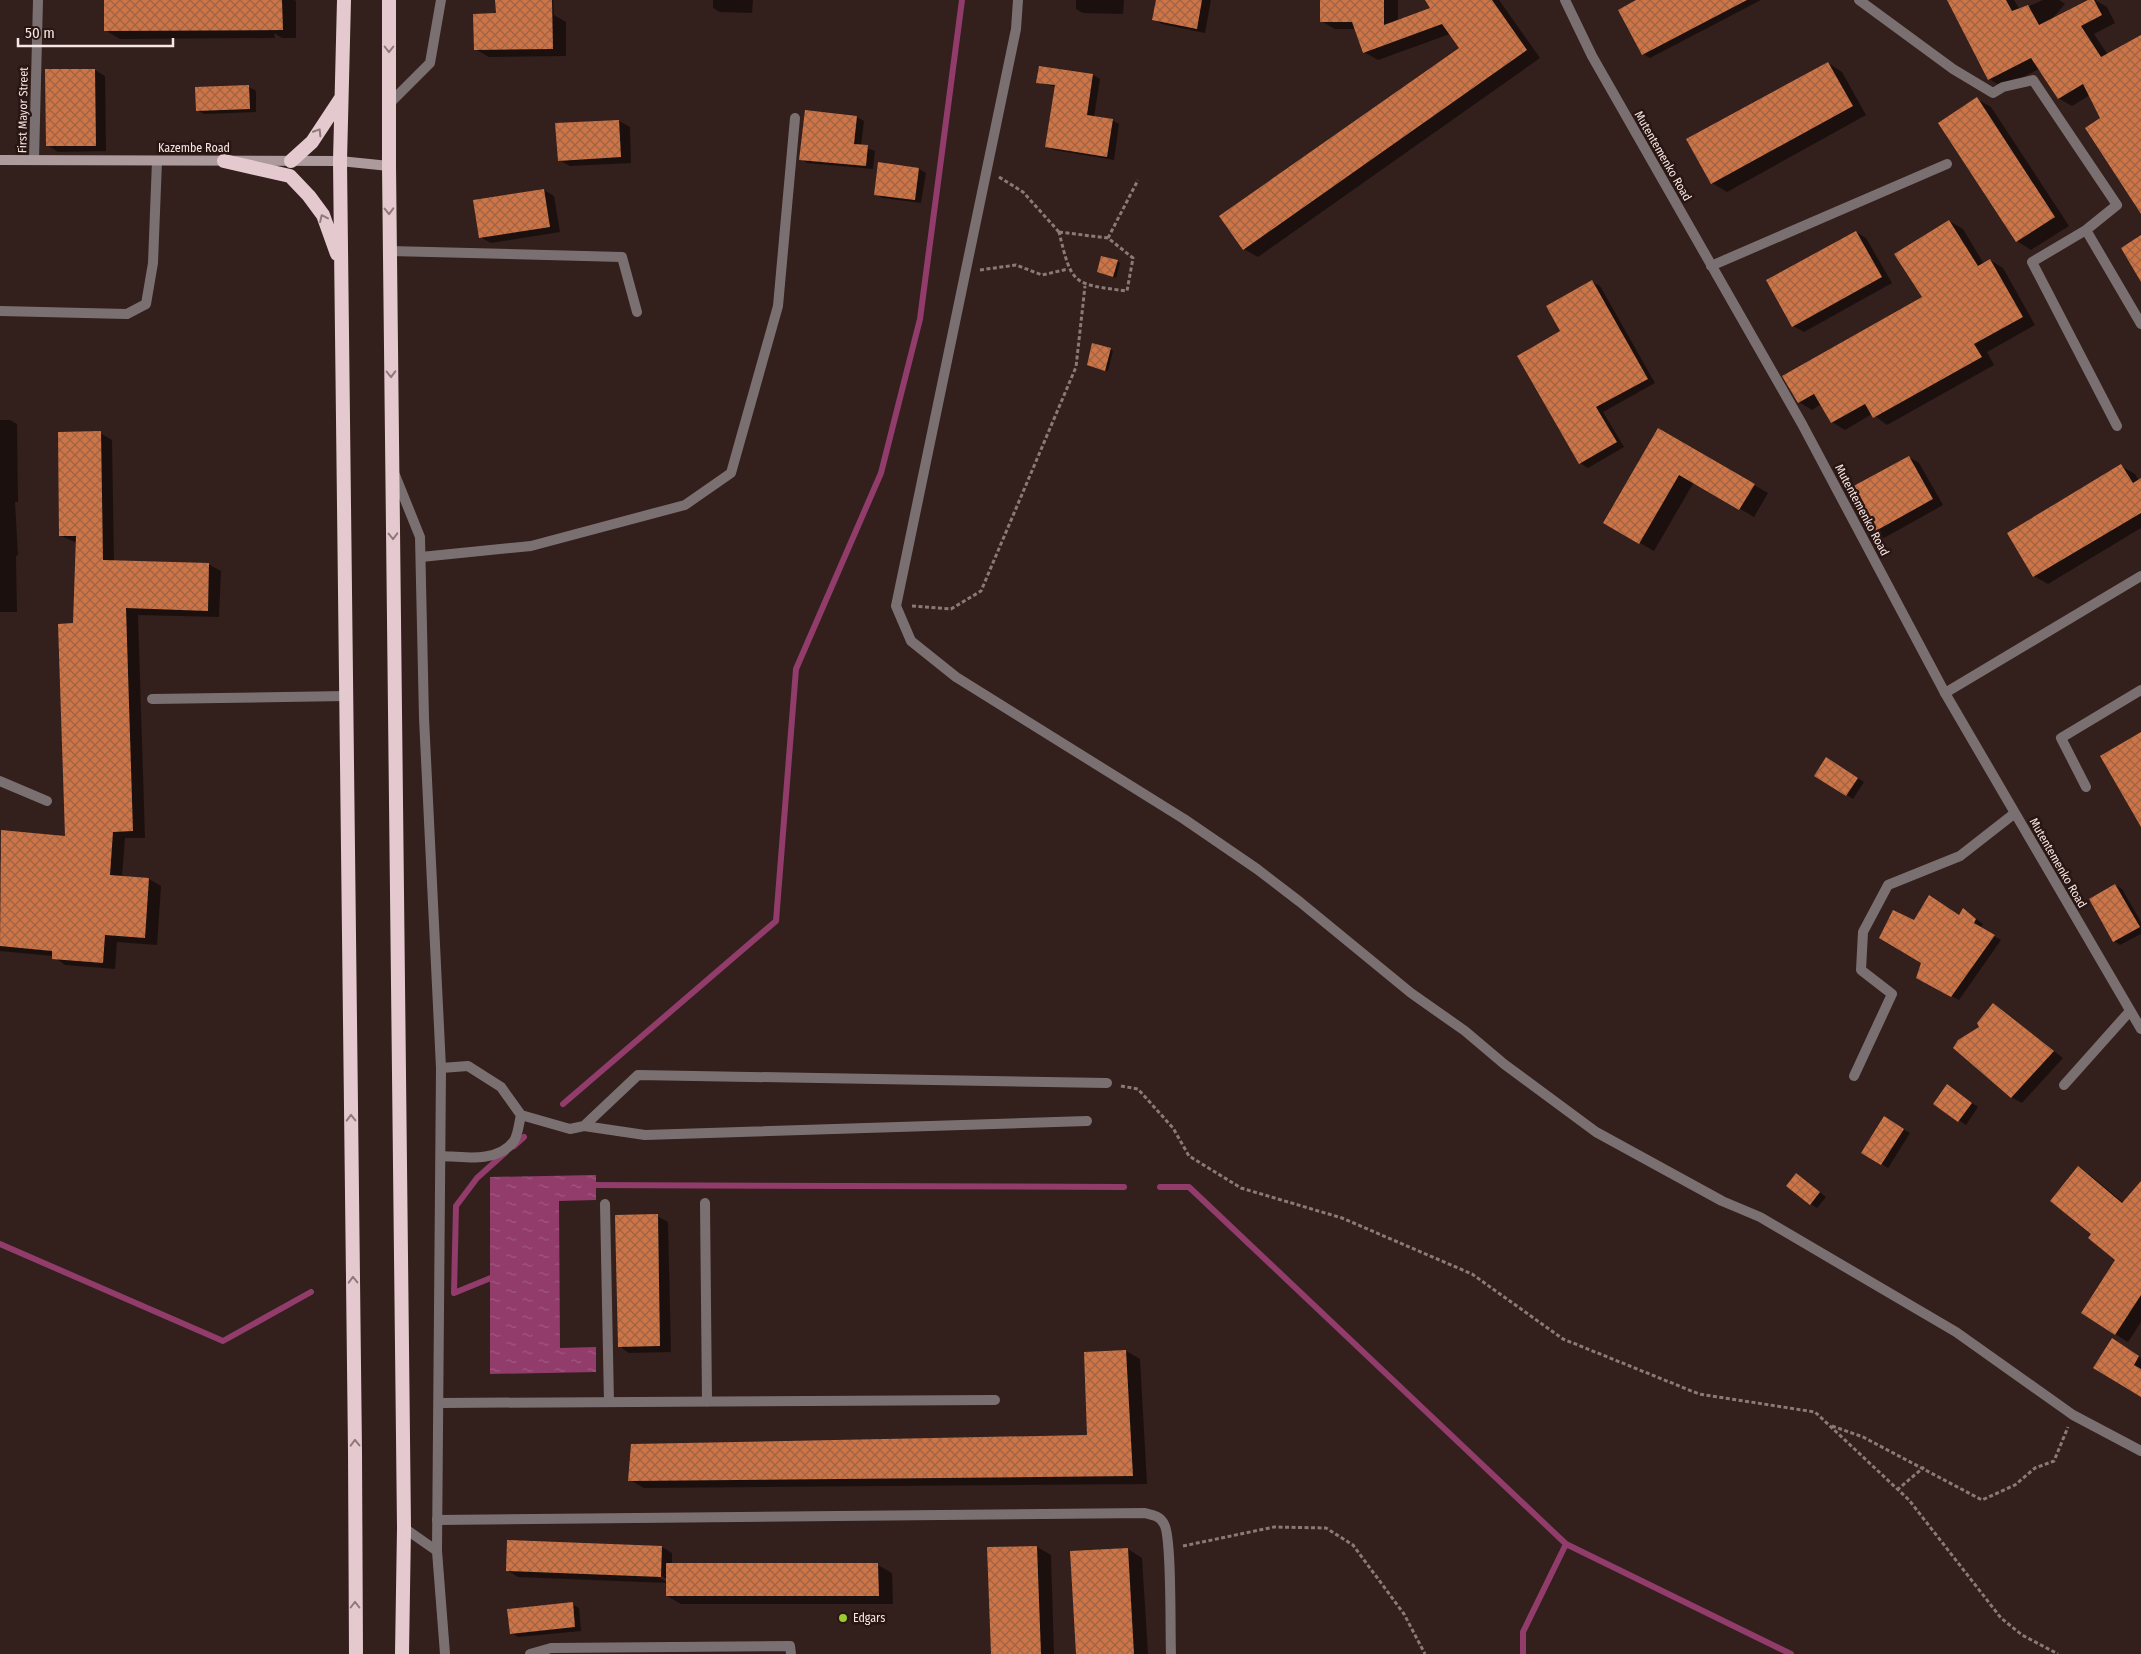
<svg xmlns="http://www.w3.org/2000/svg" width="2141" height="1654" viewBox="0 0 2141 1654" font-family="'Fira Sans Condensed',sans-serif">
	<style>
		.water { fill: url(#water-ripples) }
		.shadow { fill: #0007; fill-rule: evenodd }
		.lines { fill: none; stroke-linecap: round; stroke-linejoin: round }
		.stream { stroke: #913c6b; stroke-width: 6 }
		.building { fill: url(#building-cross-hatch) }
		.path { stroke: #8b7977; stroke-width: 3; stroke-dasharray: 4 2.5; stroke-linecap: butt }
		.service { stroke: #7b7071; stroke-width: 10 }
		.minor { stroke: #7b7071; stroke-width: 10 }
		.secondary { stroke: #ad9a9d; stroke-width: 10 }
		.trunk { stroke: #e4cace; stroke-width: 14 }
		.oneway { stroke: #90797a }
		.poi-dot { fill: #9cca31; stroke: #291613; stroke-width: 2 }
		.labels { text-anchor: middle; stroke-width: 5; stroke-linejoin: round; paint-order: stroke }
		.street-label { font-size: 12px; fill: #f6e7e5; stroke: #291613 }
		.poi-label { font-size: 12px; fill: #f6e7e5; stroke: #291613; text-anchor: start }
	</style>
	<defs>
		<pattern id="water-ripples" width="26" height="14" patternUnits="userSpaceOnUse" patternTransform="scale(1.25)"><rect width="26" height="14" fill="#913c6b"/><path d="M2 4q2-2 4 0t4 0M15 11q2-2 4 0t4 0" fill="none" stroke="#a15880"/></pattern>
		<pattern id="building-cross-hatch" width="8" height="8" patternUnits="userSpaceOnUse" patternTransform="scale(1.25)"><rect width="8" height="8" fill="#cd7546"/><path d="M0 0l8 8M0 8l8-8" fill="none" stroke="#9f6446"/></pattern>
	</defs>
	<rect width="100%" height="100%" fill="#331f1c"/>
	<path class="water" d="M596,1175V1200L559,1201L560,1348L596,1347V1372L490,1374V1177Z"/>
	<path class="shadow" d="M105,0H294L296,1V38H282L274,33L275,38L120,39L105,30Z
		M497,0H553L554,15L566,22V56L489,57L475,49L498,15Z
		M713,0H753L752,13L720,12L713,8Z
		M1076,0H1124L1123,14L1083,13L1076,9Z
		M1158,0H1211L1205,33L1162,24L1154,19Z
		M1321,0H1398V21L1432,8L1435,0H1499L1540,58L1258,257L1244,249L1460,48L1450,34L1378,60L1364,52L1356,29H1335L1321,21Z
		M1639,0H1761L1650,58L1643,54L1620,10Z
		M1948,0H2014L2020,10L2043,0H2059L2065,4L2051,20L2090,0H2095L2107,7L2115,23L2094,34L2108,55L2141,37V212L2102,118L2090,95L2072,106L2058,98L2039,69L2003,87L1989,79Z
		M1828,63L1842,72L1866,115L1727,192L1712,183L1688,140Z
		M1040,67L1093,75L1100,79L1094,117L1112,120L1119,124L1114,160L1054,150L1047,147L1056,87L1038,82Z
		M95,70L105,76L106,151L58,152L47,145Z
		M249,87L256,91V112L204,114L197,110Z
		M1977,99L1991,107L2069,226L2031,250L2017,241L1940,123Z
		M806,111L857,117L864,121L861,146L875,151L873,169L807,163L801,159Z
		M619,121L630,127L631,163L570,166L559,160Z
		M879,164L919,169L926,173L921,203L882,198L876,194Z
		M544,190L554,196L560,232L491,243L480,237Z
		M1949,221L1963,229L1984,264L1990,260L2003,268L2035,325L1987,352L1994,365L1887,425L1872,414L1845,430L1832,422L1821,404L1812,410L1799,402L1923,298Z
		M1856,232L1866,238L1892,283L1804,332L1793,326Z
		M1117,261L1120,263L1116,278L1098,272Z
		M1592,282L1600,286L1655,383L1603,412L1624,447L1588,468L1580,463L1562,331Z
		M1110,349L1113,351L1108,371L1088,365Z
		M0,420H10L17,424L18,502H15L18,555L16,556L17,612H0Z
		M1659,430L1768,493L1754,517L1694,482L1654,551L1605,523Z
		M100,433L112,440L114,561L208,564L221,571L219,617L138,615L145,838H125L122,877L149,879L161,886L157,945L117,942L115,969L65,965L53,956L0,951V892L3,861L0,859L2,831L66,838L77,543L61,536Z
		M1909,457L1919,463L1943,505L1884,538L1873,532Z
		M2121,466L2135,474L2139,481L2141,480V528L2048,584L2034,576L2008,534Z
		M1833,763L1864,782L1853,799L1847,795Z
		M2115,885L2122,889L2141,922V934L2120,945L2114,941Z
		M1964,910L1983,924L1980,928L2001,940L1959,1000L1918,978L1923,962L1914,921L1960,916Z
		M1993,1005L2063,1058L2022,1103L2011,1097L1980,1027Z
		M1954,1090L1978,1107L1966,1125L1935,1104Z
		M1884,1118L1910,1133L1888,1168L1863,1152Z
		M2078,1168L2091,1176L2124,1203L2141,1192V1322L2128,1342L2115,1334L2117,1260L2093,1234Z
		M1803,1179L1826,1197L1817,1208L1811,1204Z
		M657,1216L668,1222L671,1352L629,1353L619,1346Z
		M2120,1344L2141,1358V1396Z
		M1126,1351L1140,1359L1147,1484L644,1488L630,1480L1088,1436L1085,1353Z
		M662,1547L672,1553V1564L878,1565L892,1573L893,1604H681L667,1596V1583L518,1577L507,1570ZM656,1573L667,1579V1582L655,1575Z
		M1037,1547L1051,1555L1054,1654H992Z
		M1128,1549L1142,1558L1148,1654H1077Z
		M572,1604L579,1608L581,1631L518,1637L511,1633Z"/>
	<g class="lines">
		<path class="stream" d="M563,1104L776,921L796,669L881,473L920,319L962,0
			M514,1146L524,1137
			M588,1185L1124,1187
			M1160,1187H1189L1566,1544L1791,1654
			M0,1244L223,1341L311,1292
			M498,1275L454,1293L456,1206L477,1178L506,1152
			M1523,1654V1632L1566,1544"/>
	</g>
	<path class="building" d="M104,0H282L283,30L104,31Z
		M495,0H552L553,49L474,50L473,14L496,13Z
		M1156,0H1202L1197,29L1152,20Z
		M1320,0H1384V25L1430,8L1425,0H1492L1527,50L1243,250L1219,216L1459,48L1442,24L1363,53L1352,22H1320Z
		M1636,0H1747L1642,55L1618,10Z
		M1947,0H2006L2012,11L2028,5L2039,25L2088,0H2094L2102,15L2081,26L2101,57L2141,35V214L2085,128L2100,118L2083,84L2058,99L2031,58L1988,80Z
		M1828,62L1853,106L1711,184L1686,139Z
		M1039,66L1093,74L1087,115L1113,119L1107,157L1045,147L1055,85L1036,83Z
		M45,69H95L96,146H46Z
		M249,85L250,109L196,111L195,87Z
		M1977,97L2055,217L2016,242L1938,123Z
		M805,110L857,116L854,144L868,145L866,166L799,160Z
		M619,120L621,157L558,161L555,123Z
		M878,162L919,168L915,200L874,195Z
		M544,189L550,227L479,238L473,200Z
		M1949,220L1978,266L1990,259L2023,317L1974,344L1982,357L1873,418L1865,404L1831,423L1814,394L1798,403L1782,376L1922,297L1894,254Z
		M1856,231L1882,277L1792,327L1766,280Z
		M2141,235V282L2121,248Z
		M1101,256L1118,260L1113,277L1097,272Z
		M1592,280L1648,379L1596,407L1617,442L1579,464L1517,356L1560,331L1546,306Z
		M1092,343L1111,348L1105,371L1087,365Z
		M1658,428L1755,484L1739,510L1679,475L1639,544L1603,523Z
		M101,431L103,560L209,563L208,611L126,608L133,831L113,832L110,875L149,878L145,938L105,935L103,963L52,959V951L0,946L1,830L65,836L58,624L73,623L76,536H59L58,432Z
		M1909,456L1933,499L1872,533L1848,489Z
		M2121,464L2133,483L2141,478V513L2033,577L2007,533Z
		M2141,732V827L2100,756Z
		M1826,757L1858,778L1846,796L1814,776Z
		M2115,884L2140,927L2113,942L2089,899Z
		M1929,895L1959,915L1963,908L1976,919L1974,923L1995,935L1951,997L1916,978L1921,963L1879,938L1893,910L1914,920Z
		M1993,1003L2054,1051L2011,1098L1953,1048L1958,1040L1979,1027L1977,1023Z
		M1947,1084L1972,1103L1958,1122L1933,1104Z
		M1884,1116L1904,1129L1881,1165L1861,1153Z
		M2078,1166L2122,1203L2141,1181V1295L2115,1335L2081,1313L2115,1260L2088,1238L2091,1234L2050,1201Z
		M1796,1173L1820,1192L1810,1205L1786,1186Z
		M658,1214L660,1346L618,1347L615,1215Z
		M2112,1338L2139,1356L2134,1365L2141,1369V1397L2093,1368Z
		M1126,1350L1133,1476L628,1481L631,1444L1087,1435L1084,1352Z
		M507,1540L662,1546L661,1577L506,1571Z
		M1037,1546L1041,1654H991L987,1547Z
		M1128,1548L1134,1654H1076L1070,1551Z
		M666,1563H878L879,1596H666Z
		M573,1602L575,1627L510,1634L507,1609Z"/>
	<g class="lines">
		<path class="path" d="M999,177L1023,192L1059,232
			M1059,232L1108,238L1133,258L1127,291C1073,284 1072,286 1059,232Z
			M1108,238L1138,180
			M980,270L1016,265L1042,275L1068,269
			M912,606L951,609L981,591L1076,367L1085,286
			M1121,1086L1138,1089L1173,1128L1189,1156L1241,1188L1342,1218L1472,1274L1563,1339L1699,1394L1815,1412L1909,1500L2001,1618L2022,1635L2058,1654
			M1832,1426L1863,1437L1982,1500L2015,1485L2035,1468L2054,1461L2068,1427
			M1897,1490L1924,1467
			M1183,1546L1274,1527L1326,1528L1353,1545L1404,1614L1425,1654"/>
		<path class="service" d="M1565,0L1592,56L1802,424L1945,693L2141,1029
			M1859,0L1953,69L1993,93L2003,87L2033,80L2117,205L2086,230L2141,324
			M2086,230L2032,262L2117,426
			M390,251L622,257L637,312
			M1711,266L1947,164
			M421,557L531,546L685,505L731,473L778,306L795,118
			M152,699L346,696
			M2086,787L2061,738L2141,690
			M441,1068L468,1066L501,1087L521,1115L570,1129L584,1126L638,1075L1107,1083
			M1854,1076L1892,994L1861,970L1863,932L1888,885L1960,856L2015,813
			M2064,1085L2130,1011
			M584,1126L645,1135L1087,1121
			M441,1156C464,1157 498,1163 514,1141C518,1135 519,1123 521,1115
			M705,1203L707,1402
			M605,1204L609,1402
			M440,1403L995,1400
			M437,1520L1145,1513C1153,1515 1160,1516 1164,1524C1172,1536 1170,1633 1171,1654
			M530,1654L551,1648L790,1646L791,1654"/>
		<path class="minor" d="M1018,0L1016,29L896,606L911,641L956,677L1184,819L1257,869L1300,902L1411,993L1465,1031L1504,1064L1596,1132L1722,1201L1760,1217L1956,1332L2073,1415L2141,1451
			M389,104L430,63L441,0
			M34,160L38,0
			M0,311L127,314L146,304L153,263L157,161
			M395,475L420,537L424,718L441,1068L437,1551
			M1945,693L2141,576
			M0,781L47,801
			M404,1528L437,1551L445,1654"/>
		<path class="secondary" d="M0,160L340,161L389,166"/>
		<path class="trunk" d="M344,0L340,161L355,1451L356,1654
			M389,0V166L404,1528L402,1654
			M224,161L290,176L309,196L323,215L337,254
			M291,161L312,142L341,98"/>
	</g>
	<defs><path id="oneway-chevron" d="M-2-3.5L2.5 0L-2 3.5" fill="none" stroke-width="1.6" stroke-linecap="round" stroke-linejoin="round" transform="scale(1.25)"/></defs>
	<g class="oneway">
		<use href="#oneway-chevron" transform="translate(389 49) rotate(90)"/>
		<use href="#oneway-chevron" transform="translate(318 132) rotate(-58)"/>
		<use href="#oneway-chevron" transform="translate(389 211) rotate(89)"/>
		<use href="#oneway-chevron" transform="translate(323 218) rotate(-115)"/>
		<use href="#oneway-chevron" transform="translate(391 374) rotate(89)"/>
		<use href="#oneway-chevron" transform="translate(393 536) rotate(89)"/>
		<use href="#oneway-chevron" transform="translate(351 1118) rotate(-91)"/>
		<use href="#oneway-chevron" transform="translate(353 1280) rotate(-91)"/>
		<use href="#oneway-chevron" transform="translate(355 1443) rotate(-91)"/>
		<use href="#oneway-chevron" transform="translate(355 1605) rotate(-90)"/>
	</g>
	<circle class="poi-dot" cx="843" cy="1618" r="5"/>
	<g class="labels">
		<g class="street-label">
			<text transform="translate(23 110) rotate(-89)" y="4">First Mayor Street</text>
			<text x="194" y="152">Kazembe Road</text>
			<text transform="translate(1663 156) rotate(60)" y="4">Mutentemenko Road</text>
			<text transform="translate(1862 510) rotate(62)" y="4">Mutentemenko Road</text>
			<text transform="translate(2058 863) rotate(60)" y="4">Mutentemenko Road</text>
		</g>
		<g class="poi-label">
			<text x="853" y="1622">Edgars</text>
		</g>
	</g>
	<path d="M18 38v8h155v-8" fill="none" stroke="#f6e7e5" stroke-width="2.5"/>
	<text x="25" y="38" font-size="15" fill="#f6e7e5" stroke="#291613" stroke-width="4" paint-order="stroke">50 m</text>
</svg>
